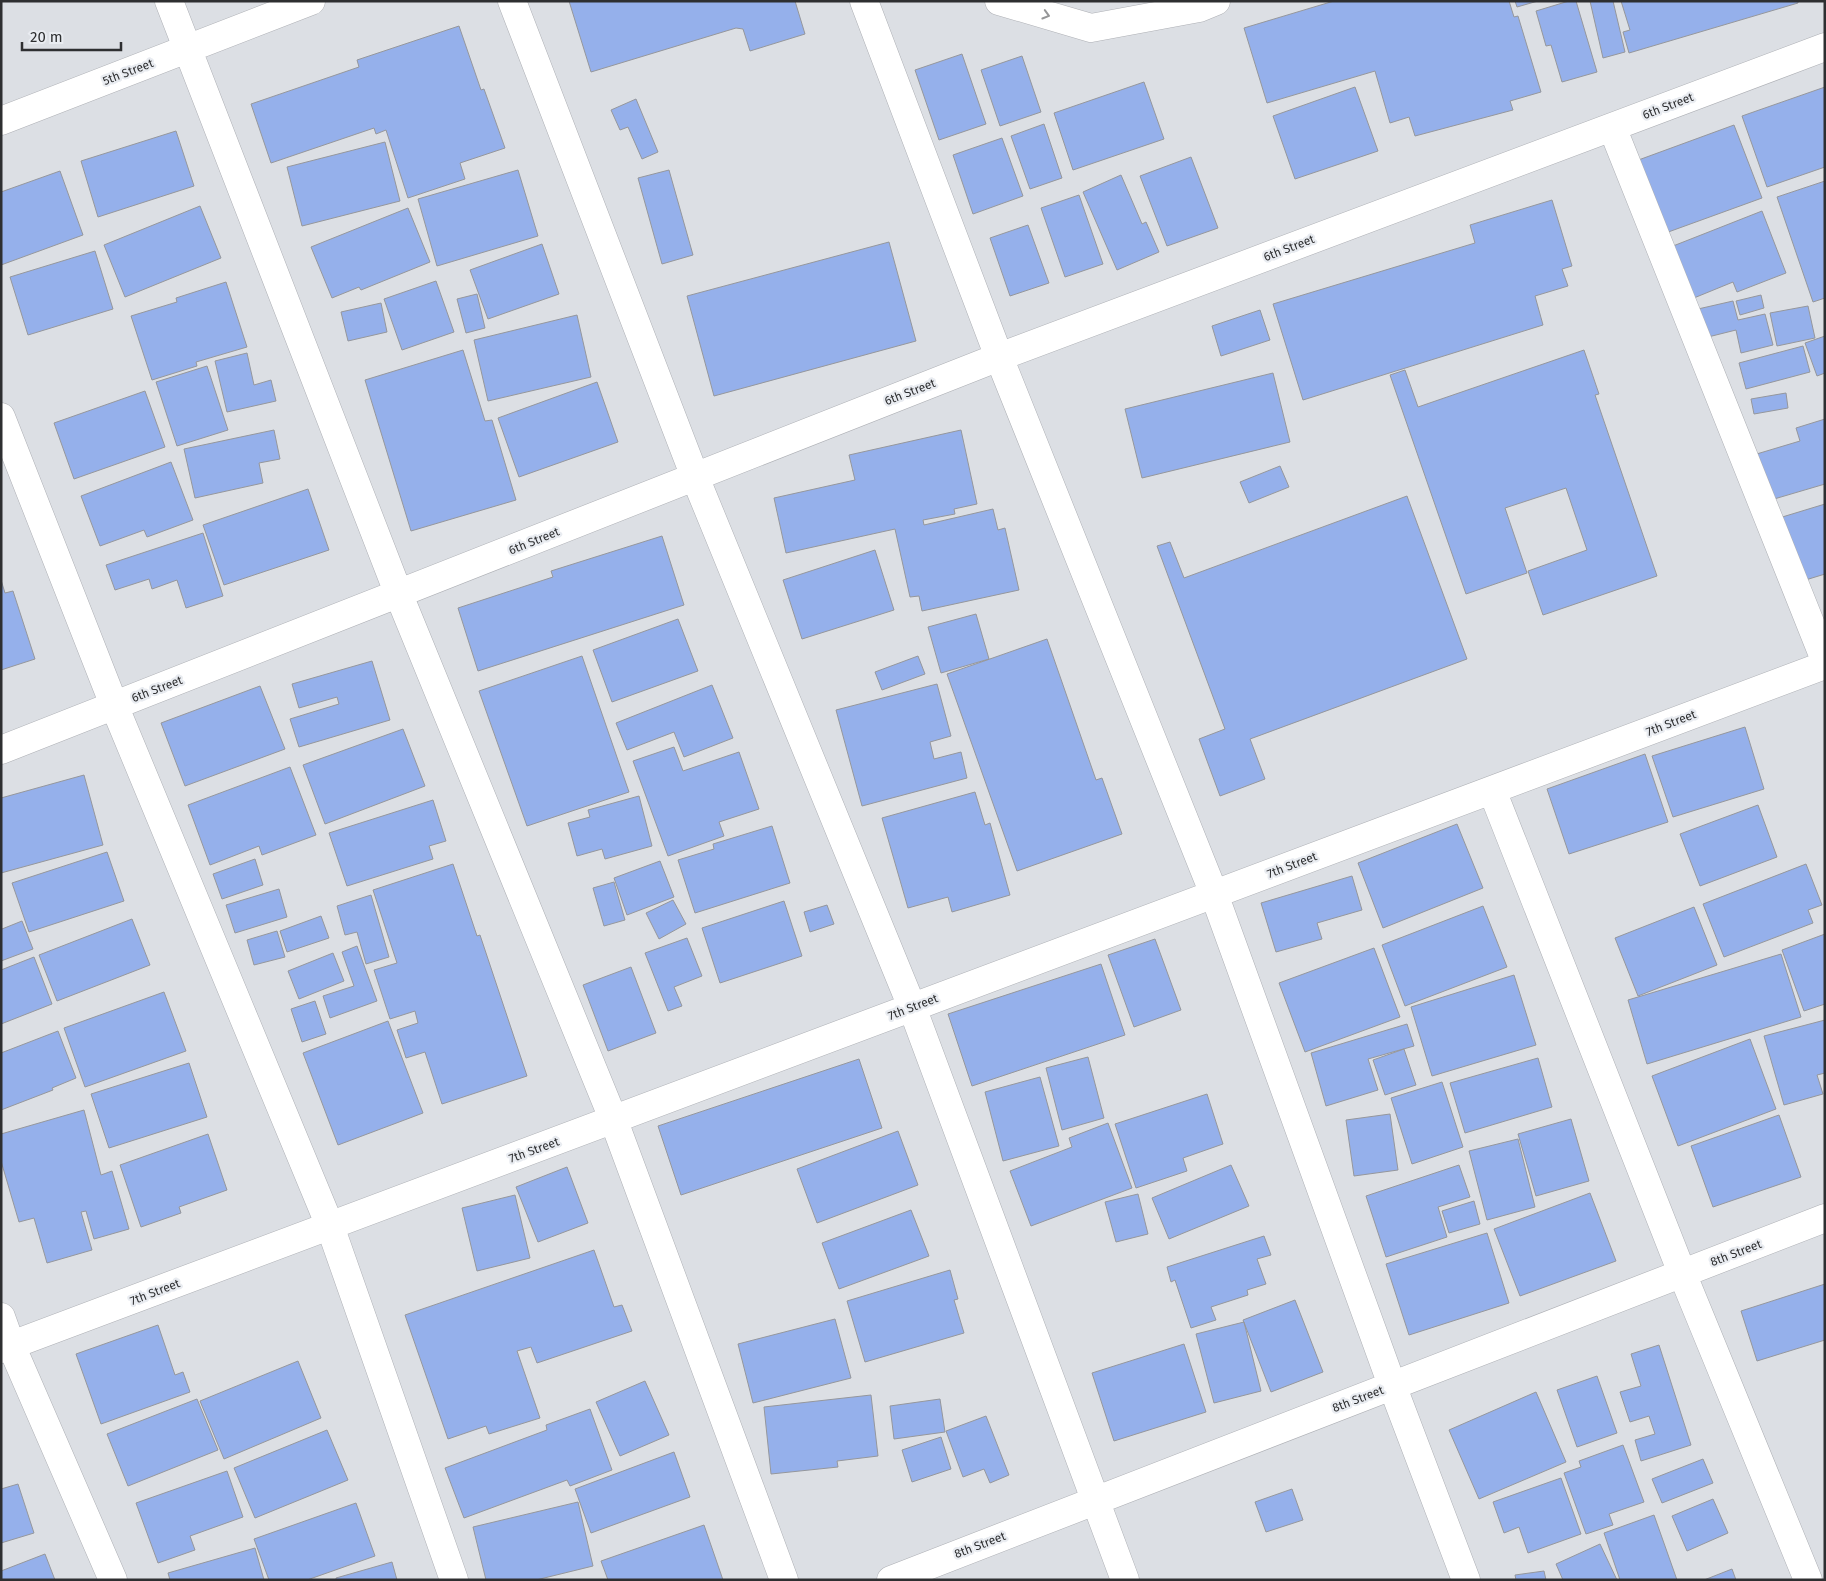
<svg xmlns="http://www.w3.org/2000/svg" width="1826" height="1581" viewBox="0 0 1826 1581" font-family="'Fira Sans',sans-serif">
	<style>
		.building { fill: #95b0eb; stroke: #95979c }
		.lines { fill: none; stroke-linecap: round; stroke-linejoin: round }
		.street-casing { stroke: #aeb0b5; stroke-width: 29 }
		.secondary-casing { stroke: #aeb0b5; stroke-width: 29 }
		.street { stroke: #fff; stroke-width: 28 }
		.secondary { stroke: #fff; stroke-width: 28 }
		.oneway { stroke: #969798 }
		.labels { text-anchor: middle; stroke-width: 4.5; stroke-linejoin: round; paint-order: stroke }
		.street-label { font-size: 12px; fill: #2e2f31; stroke: #e9ecf1 }
	</style>
	<rect width="100%" height="100%" fill="#dcdfe4"/>
	<path class="building" d="M569,1H795L805,34L750,51L743,29L736,28L591,72Z
		M1334,1H1509L1514,17L1518,16L1541,92L1510,101L1513,110L1415,136L1409,117L1390,123L1375,71L1267,103L1244,28Z
		M1515,1H1538L1517,7Z
		M1569,1H1576L1597,72L1562,82L1551,45L1546,46L1536,11Z
		M1590,1H1613L1625,52L1603,58Z
		M1621,1H1798V3L1629,53L1623,32L1630,30Z
		M459,26L481,90L484,89L505,148L460,163L465,179L408,198L386,130L376,134L374,128L271,163L251,104L359,67L357,60Z
		M962,54L986,124L939,140L915,70Z
		M1022,56L1041,112L1000,126L981,70Z
		M1144,82L1164,139L1073,170L1054,113Z
		M1355,87L1378,151L1295,179L1273,116Z
		M1825,87V167L1767,187L1742,116Z
		M636,99L658,152L642,159L628,127L620,130L611,110Z
		M1044,124L1062,178L1030,189L1011,136Z
		M1734,125L1762,198L1660,235L1633,162Z
		M176,131L194,186L98,217L81,161Z
		M1002,138L1023,196L973,214L953,155Z
		M385,142L400,201L302,226L287,167Z
		M1191,157L1218,228L1167,246L1140,176Z
		M518,170L538,236L437,266L418,199Z
		M669,170L693,255L662,264L638,178Z
		M60,171L83,235L1,265V192Z
		M1121,175L1142,224L1146,222L1159,252L1117,270L1083,192Z
		M1825,181V298L1813,302L1777,197Z
		M1079,195L1103,264L1065,277L1041,208Z
		M1552,200L1572,266L1562,269L1568,286L1535,296L1543,325L1303,400L1273,304L1475,243L1470,225Z
		M200,206L221,258L125,297L104,245Z
		M408,208L430,262L361,290L359,287L332,298L311,247Z
		M1762,211L1786,273L1737,292L1733,282L1689,300L1668,248Z
		M1028,225L1049,283L1010,296L990,238Z
		M889,242L916,341L714,396L687,296Z
		M542,244L559,294L488,319L470,270Z
		M95,251L113,309L28,335L10,277Z
		M436,281L454,332L402,350L384,299Z
		M226,282L247,347L196,362L197,366L152,380L131,316L177,302L176,298Z
		M477,294L485,328L466,333L457,299Z
		M1761,295L1764,308L1740,315L1736,301Z
		M1733,301L1738,320L1765,314L1773,345L1741,353L1736,330L1704,338L1698,309Z
		M381,303L387,332L348,341L341,312Z
		M1808,306L1815,338L1777,346L1770,313Z
		M1260,310L1270,340L1221,356L1212,326Z
		M577,315L591,377L488,401L474,340Z
		M1825,336V373L1817,376L1805,343Z
		M1803,346L1810,372L1746,389L1739,363Z
		M463,350L485,421L492,420L516,500L411,531L365,380Z
		M1584,350L1599,394L1595,395L1657,576L1543,615L1528,571L1587,550L1566,488L1505,508L1527,573L1466,594L1390,375L1405,370L1418,407Z
		M247,353L254,385L271,380L276,401L227,412L215,361Z
		M207,366L228,430L177,446L156,382Z
		M1273,373L1290,442L1142,478L1125,409Z
		M597,382L618,442L519,477L498,418Z
		M145,391L165,447L74,479L54,423Z
		M1786,393L1788,408L1754,414L1751,399Z
		M1825,419V484L1764,502L1750,456L1800,441L1796,428Z
		M274,430L280,459L259,463L263,483L195,498L184,449Z
		M961,430L977,504L954,509L955,514L923,520L924,525L993,509L998,530L1005,528L1019,590L922,611L919,596L910,597L895,529L786,553L774,498L855,480L849,455Z
		M171,462L193,520L147,537L144,530L100,546L81,496Z
		M1280,466L1289,487L1249,503L1240,482Z
		M308,489L329,550L224,585L203,525Z
		M1407,496L1467,659L1250,739L1265,779L1220,796L1199,739L1225,729L1157,546L1170,542L1184,578Z
		M1825,504V574L1799,582L1779,518Z
		M203,533L223,596L186,608L177,580L152,589L149,579L115,590L106,565Z
		M662,536L684,605L478,671L458,608L553,577L551,571Z
		M875,550L894,610L802,639L783,580Z
		M1,580L5,593L13,591L35,659L1,670Z
		M976,614L989,659L941,673L928,627Z
		M678,619L698,671L612,702L593,650Z
		M1047,639L1096,780L1102,778L1122,834L1017,871L947,674Z
		M582,656L629,792L527,826L479,691Z
		M918,656L925,674L882,690L875,672Z
		M372,661L390,720L299,747L290,719L339,704L337,697L299,708L292,684Z
		M937,684L951,736L930,742L934,759L961,752L967,778L862,806L836,710Z
		M712,685L733,738L684,757L674,732L627,750L616,723Z
		M260,686L285,749L185,786L161,723Z
		M1745,727L1764,789L1673,817L1652,756Z
		M403,729L425,786L325,824L303,765Z
		M674,747L683,771L739,752L759,809L719,822L724,836L668,856L633,761Z
		M1645,754L1668,822L1569,854L1547,789Z
		M290,767L316,835L262,855L259,846L210,865L188,805Z
		M84,775L103,845L1,873V798Z
		M975,792L985,825L990,823L1010,895L952,912L948,897L908,908L882,818Z
		M639,796L652,846L605,859L602,849L577,856L568,823L590,817L588,810Z
		M433,800L446,841L429,846L433,859L347,886L329,833Z
		M1758,805L1777,857L1700,886L1680,834Z
		M1457,824L1483,888L1383,928L1358,863Z
		M772,826L790,883L695,913L678,860L714,849L713,844Z
		M107,852L124,901L29,932L12,883Z
		M255,859L263,885L222,899L213,874Z
		M660,861L674,897L627,915L614,878Z
		M453,864L477,936L480,935L527,1076L442,1104L425,1052L406,1058L397,1030L418,1023L415,1011L390,1019L374,970L397,963L373,890Z
		M1806,864L1822,905L1808,910L1813,923L1724,957L1703,904Z
		M1352,876L1362,910L1317,923L1322,939L1276,952L1261,903Z
		M614,882L625,920L604,926L593,888Z
		M279,889L287,917L235,933L226,905Z
		M371,895L389,957L366,964L357,932L345,935L337,906Z
		M673,900L686,924L659,939L646,913Z
		M784,901L802,956L720,983L702,928Z
		M827,905L834,924L810,932L804,912Z
		M1483,906L1507,967L1405,1006L1382,945Z
		M1694,907L1717,965L1638,996L1615,938Z
		M321,916L329,938L287,952L280,931Z
		M132,919L150,965L57,1001L39,955Z
		M22,921L33,949L1,961V927L2,929Z
		M277,931L285,957L254,965L247,940Z
		M1825,934V1004L1804,1011L1782,950Z
		M687,938L702,976L674,987L682,1006L668,1011L645,953Z
		M1155,939L1181,1010L1134,1027L1108,955Z
		M357,946L377,1001L330,1018L323,996L354,986L342,952Z
		M1374,948L1400,1017L1305,1052L1279,983Z
		M333,953L344,981L299,999L288,971Z
		M1781,954L1801,1017L1647,1064L1628,1000Z
		M34,957L52,1004L1,1024V970Z
		M1101,964L1125,1035L972,1086L948,1014Z
		M631,967L656,1033L608,1051L583,985Z
		M1514,975L1536,1045L1432,1076L1411,1007Z
		M164,992L186,1051L85,1087L64,1028Z
		M315,1001L326,1034L302,1042L291,1009Z
		M1825,1020V1073L1817,1075L1823,1094L1784,1105L1764,1036Z
		M388,1021L423,1113L338,1145L303,1053Z
		M1407,1024L1414,1046L1368,1059L1378,1090L1326,1106L1311,1053Z
		M58,1031L76,1078L52,1088L53,1090L1,1110V1053Z
		M1750,1039L1776,1109L1678,1146L1652,1076Z
		M1404,1049L1416,1085L1385,1095L1373,1060Z
		M1088,1057L1104,1118L1062,1130L1046,1068Z
		M1538,1058L1552,1107L1465,1133L1450,1083Z
		M859,1059L882,1128L681,1195L658,1126Z
		M189,1063L207,1117L109,1148L91,1094Z
		M1040,1077L1059,1146L1003,1161L985,1092Z
		M1442,1082L1463,1147L1412,1164L1391,1098Z
		M1207,1094L1223,1144L1183,1158L1187,1171L1136,1188L1115,1124Z
		M84,1110L101,1175L112,1171L129,1229L94,1239L86,1211L81,1212L92,1250L47,1263L34,1218L19,1222L1,1161V1134Z
		M1390,1114L1398,1170L1354,1176L1346,1120Z
		M1779,1115L1801,1177L1713,1207L1691,1146Z
		M1571,1119L1589,1181L1536,1196L1518,1134Z
		M1108,1123L1132,1188L1031,1226L1010,1171L1072,1147L1069,1138Z
		M898,1131L918,1185L817,1223L797,1169Z
		M208,1134L227,1190L179,1207L181,1213L141,1227L120,1165Z
		M1518,1139L1535,1207L1487,1220L1469,1151Z
		M1231,1165L1249,1206L1169,1239L1152,1198Z
		M1459,1165L1470,1197L1438,1207L1447,1237L1386,1257L1366,1196Z
		M567,1167L588,1223L538,1242L516,1187Z
		M1590,1193L1616,1261L1520,1296L1494,1229Z
		M1138,1194L1148,1234L1116,1242L1105,1202Z
		M515,1195L530,1258L477,1271L462,1208Z
		M1474,1201L1480,1224L1449,1233L1442,1211Z
		M911,1210L929,1256L839,1289L822,1243Z
		M1487,1233L1509,1303L1409,1335L1386,1264Z
		M1264,1236L1271,1255L1257,1259L1266,1284L1247,1290L1248,1295L1211,1307L1216,1320L1191,1328L1175,1280L1171,1282L1167,1267Z
		M594,1250L614,1307L622,1305L632,1331L537,1363L531,1347L517,1351L540,1418L489,1434L486,1426L448,1439L405,1315Z
		M950,1270L958,1299L954,1300L964,1333L865,1362L847,1301Z
		M1825,1284V1340L1757,1361L1741,1311Z
		M1295,1300L1323,1372L1271,1392L1243,1320Z
		M835,1319L851,1378L753,1403L738,1344Z
		M1244,1322L1261,1391L1214,1403L1196,1334Z
		M158,1325L175,1375L183,1372L190,1392L101,1424L76,1354Z
		M1184,1344L1206,1412L1114,1441L1092,1373Z
		M1659,1345L1691,1445L1641,1461L1635,1440L1655,1434L1649,1416L1630,1422L1620,1392L1641,1386L1631,1354Z
		M298,1361L321,1418L224,1459L200,1401Z
		M1597,1376L1617,1433L1577,1447L1557,1390Z
		M645,1381L669,1435L620,1456L596,1402Z
		M1536,1392L1566,1462L1479,1499L1449,1430Z
		M871,1395L878,1456L837,1461L838,1467L771,1474L764,1407Z
		M197,1399L218,1450L128,1486L107,1434Z
		M940,1399L945,1432L894,1439L890,1406Z
		M590,1409L612,1470L570,1486L567,1480L464,1518L445,1468L547,1430L546,1425Z
		M986,1416L1009,1475L990,1483L984,1469L963,1477L946,1431Z
		M327,1430L348,1480L255,1518L234,1468Z
		M941,1437L951,1469L912,1482L902,1450Z
		M1623,1445L1644,1502L1609,1514L1613,1525L1586,1534L1564,1473L1581,1467L1579,1461Z
		M674,1452L690,1497L591,1533L575,1489Z
		M1703,1459L1713,1483L1662,1503L1652,1479Z
		M227,1471L243,1517L190,1536L195,1550L158,1563L136,1503Z
		M1561,1478L1581,1534L1528,1553L1519,1527L1504,1533L1493,1502Z
		M18,1484L34,1533L1,1543V1489Z
		M1292,1489L1303,1520L1266,1532L1255,1502Z
		M1713,1499L1728,1533L1687,1551L1672,1516Z
		M578,1502L593,1566L536,1580H486L473,1527Z
		M356,1503L375,1556L307,1580H269L254,1539Z
		M1654,1515L1677,1580H1620L1604,1533Z
		M704,1525L723,1580H608L601,1561Z
		M1600,1544L1617,1580H1563L1556,1564Z
		M255,1548L264,1580H170L168,1573Z
		M45,1554L55,1580H1V1571Z
		M392,1562L397,1580H336V1578Z
		M1732,1569L1736,1580H1704Z
		M1544,1571L1546,1580H1516L1515,1575Z"/>
	<g class="lines">
		<g class="street-casing">
			<path id="street" d="M169,1L399,595L614,1121L784,1580
				M512,1L695,477L912,1007L1125,1580
				M864,1L999,357L1214,894L1392,1385L1466,1580
				M1,121L311,1
				M1612,127L1825,660
				M1,417L114,705L330,1226L454,1580
				M1,750L999,357L1825,47
				M1492,790L1682,1273L1808,1580
				M1,1317L11,1345L113,1580
				M1,1349L1825,665
				M891,1580L1825,1218"/>
		</g>
		<g class="secondary-casing">
			<path id="secondary" d="M999,1L1091,28L1199,8L1216,1"/>
		</g>
		<use href="#street" class="street"/>
		<use href="#secondary" class="secondary"/>
	</g>
	<defs><path id="oneway-chevron" d="M-2-3.5L2.5 0L-2 3.5" fill="none" stroke-width="1.6" stroke-linecap="round" stroke-linejoin="round" transform="scale(1.25)"/></defs>
	<use class="oneway" href="#oneway-chevron" transform="translate(1046 15) rotate(16)"/>
	<g class="labels">
		<g class="street-label">
			<text transform="translate(128 72) rotate(-21)" y="4">5th Street</text>
			<text transform="translate(1668 106) rotate(-21)" y="4">6th Street</text>
			<text transform="translate(1289 248) rotate(-21)" y="4">6th Street</text>
			<text transform="translate(910 392) rotate(-21)" y="4">6th Street</text>
			<text transform="translate(534 541) rotate(-22)" y="4">6th Street</text>
			<text transform="translate(157 689) rotate(-21)" y="4">6th Street</text>
			<text transform="translate(1671 723) rotate(-21)" y="4">7th Street</text>
			<text transform="translate(1292 865) rotate(-21)" y="4">7th Street</text>
			<text transform="translate(913 1007) rotate(-21)" y="4">7th Street</text>
			<text transform="translate(534 1150) rotate(-20)" y="4">7th Street</text>
			<text transform="translate(1736 1253) rotate(-21)" y="4">8th Street</text>
			<text transform="translate(155 1292) rotate(-21)" y="4">7th Street</text>
			<text transform="translate(1358 1399) rotate(-21)" y="4">8th Street</text>
			<text transform="translate(980 1545) rotate(-21)" y="4">8th Street</text>
		</g>
	</g>
	<rect width="1826" height="1581" fill="none" stroke="#2e2f31" stroke-width="5"/>
	<path d="M22 42v8h99v-8" fill="none" stroke="#2e2f31" stroke-width="2.5"/>
	<text x="30" y="42" font-size="15" fill="#2e2f31" stroke="#e9ecf1" stroke-width="4" paint-order="stroke">20 m</text>
</svg>
